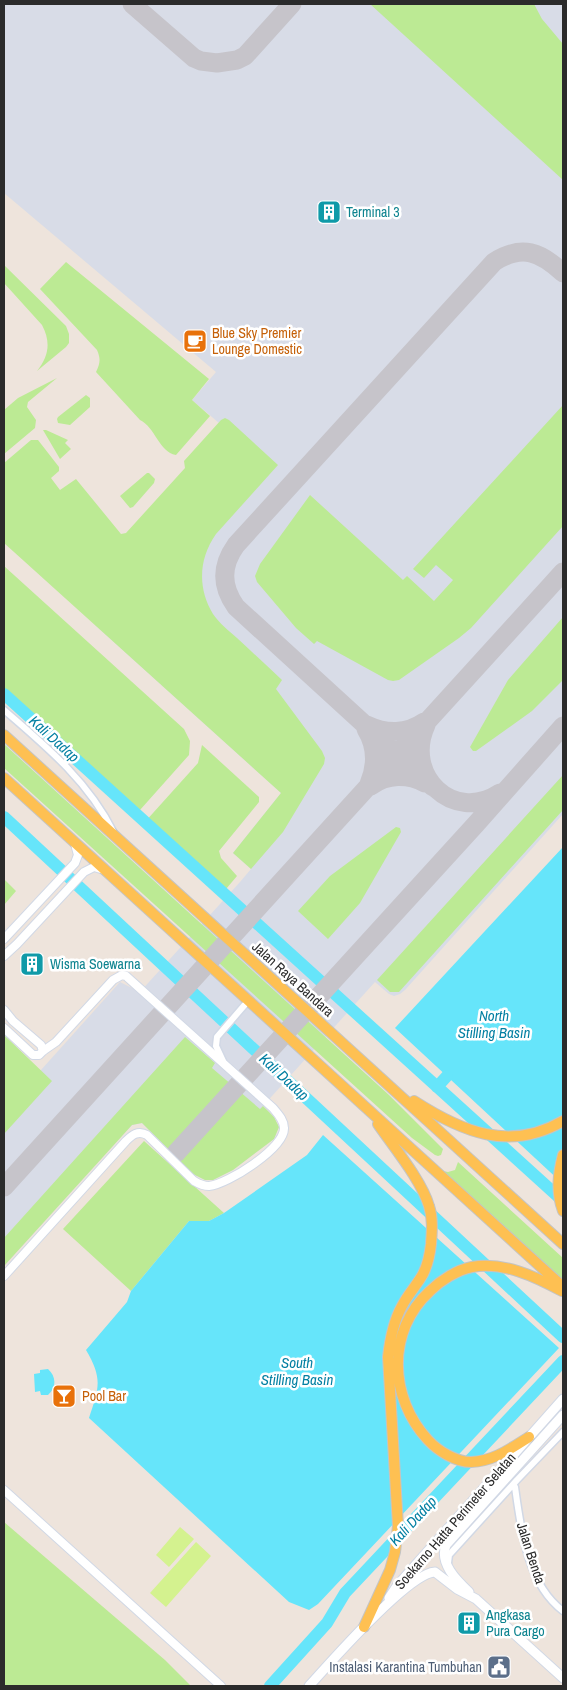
<svg xmlns="http://www.w3.org/2000/svg" width="567" height="1690" viewBox="0 0 567 1690" font-family="'Archivo Narrow',sans-serif">
	<style>
		.airport { fill: #d8dce7 }
		.green { fill: #bcea94 }
		.pitch { fill: #d4f28f }
		.water { fill: #66e5fa }
		.lines { fill: none; stroke-linecap: round; stroke-linejoin: round }
		.river { stroke: #66e5fa; stroke-width: 12 }
		.taxiway { stroke: #c6c4ca; stroke-width: 19 }
		.minor-casing { stroke: #d1d8e5; stroke-width: 9 }
		.tertiary-casing { stroke: #d1d8e5; stroke-width: 10 }
		.secondary-casing { stroke: #d1d8e5; stroke-width: 11 }
		.primary-casing { stroke: #c4c4c4; stroke-width: 12 }
		.minor { stroke: #fff; stroke-width: 6 }
		.tertiary { stroke: #fff; stroke-width: 8 }
		.secondary { stroke: #fff; stroke-width: 9 }
		.primary { stroke: #fec052; stroke-width: 10 }
		.labels { text-anchor: middle; stroke-width: 5; stroke-linejoin: round; paint-order: stroke }
		.culture-label { font-size: 14px; fill: #0d838f; stroke: #fff; text-anchor: start }
		.food-label { font-size: 14px; fill: #c56008; stroke: #fff; text-anchor: start }
		.street-label { font-size: 14px; fill: #2b2b2b; stroke: #fff }
		.service-label { font-size: 14px; fill: #4e5e75; stroke: #fff; text-anchor: end }
		.water-label { font-size: 15px; font-style: italic; fill: #027fa2; stroke: #fff }
	</style>
	<rect width="100%" height="100%" fill="#eee4dc"/>
	<path class="airport" d="M4,4H563V814L405,990L400,994L394,996L389,994L375,982L263,1106L274,1117L279,1127L274,1139L233,1170L213,1180H205L193,1174L142,1123L132,1125L4,1266V1104L41,1070L120,982L134,989L139,993L240,882L251,869L233,853L281,793L95,625L219,423L192,400L216,372L4,193Z"/>
	<path class="green" d="M370,4H534L542,19L563,44V180Z
		M66,262L209,379L192,400L210,416L176,455C159,452 155,427 140,420L96,372C100,364 101,359 97,350L40,289Z
		M4,265L66,326L69,334V343L66,347L37,371C49,356 51,342 42,325L4,283Z
		M57,378L28,402L27,407L36,420L35,428L4,454V410L18,398Z
		M86,395L90,398V407L70,425L58,423L57,419L58,417Z
		M563,405V526L471,628L459,638L399,680L393,681L388,680L317,641L314,644L296,628L257,582L255,576L260,564L310,495L403,580L407,576L434,601L453,580L436,565L424,578L413,569Z
		M225,418L229,420L278,465L216,534C199,558 197,588 213,614C219,623 229,631 237,638C252,652 267,666 282,680L276,689L322,751L325,758L324,764L283,832L251,869L233,853L281,793L4,543V463L31,440H38L59,467V471L51,478L60,490L76,479L121,534L126,533L185,468L184,461L221,420Z
		M43,430H46L68,440L65,443L71,449L60,459Z
		M147,473H149L155,479L154,483L133,507L130,508L120,496Z
		M4,566L184,729L190,741L189,755L140,810L4,688Z
		M563,617V680L532,711L476,751H473L470,747L508,680Z
		M4,744L389,1095L443,1149L441,1155L438,1156L435,1155L412,1138L4,768Z
		M202,745L259,797V802L219,851L221,858L237,876L221,895L144,823L198,763Z
		M563,775V810L399,992H390L377,980Z
		M396,827L400,828L401,832L360,903L328,939L298,911L330,876Z
		M4,879L16,891L4,905Z
		M4,1035L52,1081L4,1134Z
		M185,1037L215,1063L212,1068L260,1109L263,1106L274,1117L279,1127L274,1139L233,1170L213,1180H205L193,1174L142,1123L132,1125L4,1266V1238Z
		M144,1141L224,1213L209,1221H189L131,1291L63,1229Z
		M458,1162L563,1258V1280L443,1171L448,1172L455,1170Z
		M4,1522L165,1660L191,1686H4Z"/>
	<path class="pitch" d="M180,1527L194,1539L169,1567L156,1555Z
		M196,1542L211,1556L166,1607L150,1593Z"/>
	<path class="water" d="M563,847V1184L395,1028Z
		M323,1135L559,1348L318,1604L309,1610L289,1602L89,1418C99,1388 103,1379 86,1350L127,1302L131,1291L189,1221H209L224,1213L307,1155Z
		M48,1369C56,1376 57,1387 48,1395H41L40,1391L35,1392L34,1374L40,1373V1370Z"/>
	<g class="lines">
		<path class="river" d="M4,694L563,1201
			M4,817L563,1337
			M437,1087L447,1076
			M270,1686L327,1623L345,1593L563,1361"/>
		<path class="taxiway" d="M132,4L194,58L201,61L217,63L237,60L245,56L292,4
			M367,725C386,734 407,734 424,722
			M426,725C403,775 453,824 500,793
			M366,729C377,747 377,765 369,784
			M371,786C387,774 408,774 425,783
			M433,787L236,607C221,586 221,566 236,545L494,262C522,244 541,252 563,273
			M176,1153L476,824L563,726
			M4,1187L563,572"/>
		<g class="minor-casing">
			<path id="minor" d="M4,710C46,746 89,782 114,833
				M223,1061L216,1046L217,1037L248,1001
				M515,1487C521,1530 527,1584 563,1611
				M448,1563L449,1555L517,1480L563,1432"/>
		</g>
		<g class="tertiary-casing">
			<path id="tertiary" d="M4,939L75,863L78,855L75,844
				M4,956L17,944L84,872L94,867L104,870
				M4,1010L13,1021L41,1045L43,1051
				M4,1028L33,1055H39L43,1051L56,1042L113,980L122,975L126,976L273,1108C278,1114 284,1120 284,1128C285,1148 228,1184 209,1186C203,1186 199,1184 194,1181L147,1135C138,1130 132,1135 126,1141L4,1276
				M4,1490L221,1686"/>
		</g>
		<g class="secondary-casing">
			<path id="secondary" d="M469,1592C456,1580 439,1563 446,1545L563,1415
				M389,1598L397,1586L563,1399
				M309,1686C330,1663 408,1573 435,1572L457,1589L476,1599L563,1678"/>
		</g>
		<g class="primary-casing">
			<path id="primary" d="M4,735L563,1244
				M4,778L563,1287
				M414,1101C462,1132 510,1152 563,1121
				M563,1155C558,1174 556,1192 563,1211
				M529,1437C510,1449 494,1461 471,1462C456,1462 438,1451 428,1440C389,1398 386,1331 430,1291C441,1280 457,1270 472,1267C503,1261 536,1277 562,1291
				M364,1627L390,1570L395,1552L398,1526L388,1357C390,1339 393,1322 402,1306C408,1294 417,1285 423,1274C428,1264 430,1254 431,1244C432,1231 433,1218 429,1206C422,1181 393,1146 378,1124"/>
		</g>
		<use href="#minor" class="minor"/>
		<use href="#tertiary" class="tertiary"/>
		<use href="#secondary" class="secondary"/>
		<use href="#primary" class="primary"/>
	</g>
	<defs>
		<g id="building-square" transform="scale(1.25)"><rect x="-9" y="-9" width="18" height="18" rx="4" fill="#0f9aa8" stroke="#fff"/><path d="M-4-6H4V6H1V3H-1V6H-4ZM-2.5-4.3h1.7v1.8h-1.7ZM.8-4.3h1.7v1.8H.8ZM-2.5-1h1.7V.8h-1.7ZM.8-1h1.7V.8H.8Z" fill="#fff"/></g>
		<g id="cafe-square" transform="scale(1.25)"><rect x="-9" y="-9" width="18" height="18" rx="4" fill="#e8710a" stroke="#fff"/><path d="M-5.5-4.5H6V0H3Q3 3.5 0 3.5H-2.5Q-5.5 3.5-5.5 0ZM3-3.2v2h1.7v-2ZM-6 4.5H4V6H-6Z" fill="#fff"/></g>
		<g id="bar-square" transform="scale(1.25)"><rect x="-9" y="-9" width="18" height="18" rx="4" fill="#e8710a" stroke="#fff"/><path d="M-6-5H6L.8 .8V4.5H3.5V6h-7V4.5H-.8V.8Z" fill="#fff"/></g>
		<g id="civic-square" transform="scale(1.25)"><rect x="-9" y="-9" width="18" height="18" rx="4" fill="#5c6f8a" stroke="#fff"/><path d="M-.6-6.5H3V-4.5H.6V-3L4-1V1h2V6H-6V1h2V-1L-.6-3ZM-1.2 2.5V6h2.4V2.5Z" fill="#fff"/></g>
	</defs>
	<g fill-rule="evenodd">
		<use href="#building-square" x="329" y="212"/>
		<use href="#cafe-square" x="195" y="341"/>
		<use href="#building-square" x="32" y="964"/>
		<use href="#bar-square" x="64" y="1396"/>
		<use href="#building-square" x="469" y="1623"/>
		<use href="#civic-square" x="499" y="1667"/>
	</g>
	<g class="labels">
		<g class="culture-label">
			<text x="346" y="217">Terminal 3</text>
			<text x="50" y="969">Wisma Soewarna</text>
			<text x="486" y="1620">Angkasa<tspan x="486" dy="16">Pura Cargo</tspan></text>
		</g>
		<g class="food-label">
			<text x="212" y="338">Blue Sky Premier<tspan x="212" dy="16">Lounge Domestic</tspan></text>
			<text x="82" y="1401">Pool Bar</text>
		</g>
		<g class="street-label">
			<text transform="translate(293 979) rotate(42)" y="5">Jalan Raya Bandara</text>
			<text transform="translate(455 1521) rotate(-49)" y="5">Soekarno Hatta Perimeter Selatan</text>
			<text transform="translate(531 1553) rotate(72)" y="5">Jalan Benda</text>
		</g>
		<g class="service-label">
			<text x="482" y="1672">Instalasi Karantina Tumbuhan</text>
		</g>
		<g class="water-label">
			<text transform="translate(54 739) rotate(42)" y="5">Kali Dadap</text>
			<text x="494" y="1021">North<tspan x="494" dy="17">Stilling Basin</tspan></text>
			<text transform="translate(284 1077) rotate(43)" y="5">Kali Dadap</text>
			<text x="297" y="1368">South<tspan x="297" dy="17">Stilling Basin</tspan></text>
			<text transform="translate(413 1521) rotate(-47)" y="5">Kali Dadap</text>
		</g>
	</g>
	<rect width="567" height="1690" fill="none" stroke="#2b2b2b" stroke-width="10"/>
</svg>
